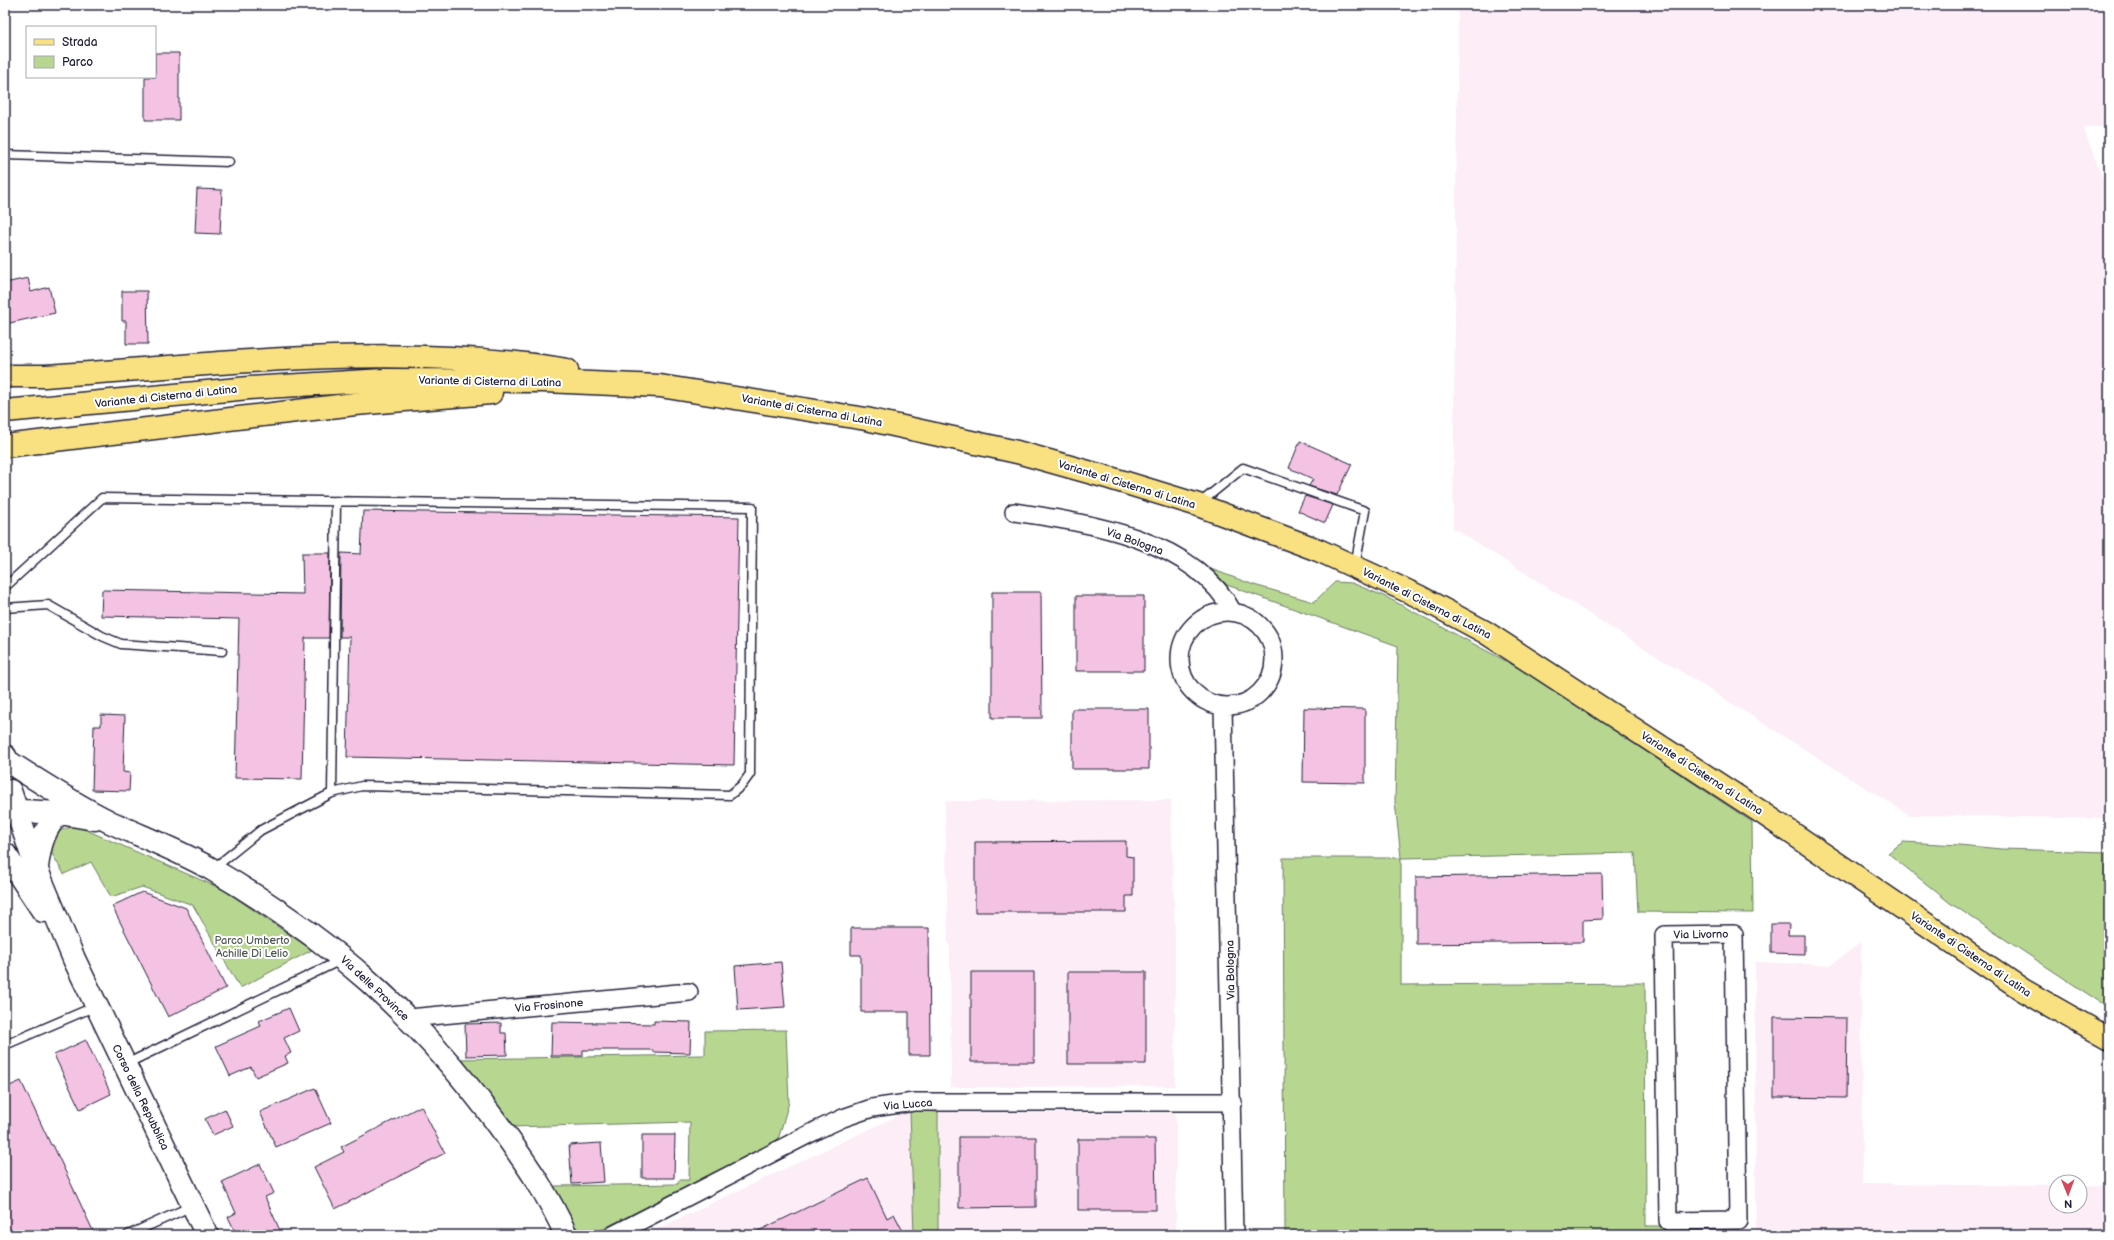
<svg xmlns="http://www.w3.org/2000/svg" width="2114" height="1240" viewBox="0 0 2114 1240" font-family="'Balsamiq Sans',sans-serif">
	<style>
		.built { fill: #fcedf7 }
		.green { fill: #b7d791; stroke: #6c7c66 }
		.building { fill: #f4c3e3; stroke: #22223b }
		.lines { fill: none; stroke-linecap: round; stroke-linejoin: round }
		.lane-casing { stroke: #22223b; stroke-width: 11 }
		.street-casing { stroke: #22223b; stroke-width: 20 }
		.secondary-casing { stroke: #22223b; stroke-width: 25 }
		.primary-casing { stroke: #22223b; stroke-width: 25 }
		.lane { stroke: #fff; stroke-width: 8 }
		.street { stroke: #fff; stroke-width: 17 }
		.secondary { stroke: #fff; stroke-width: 22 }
		.primary { stroke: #f9e181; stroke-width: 22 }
		.labels { text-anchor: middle; stroke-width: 4; stroke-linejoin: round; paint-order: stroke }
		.street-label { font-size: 11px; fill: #22223b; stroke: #fff }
		.park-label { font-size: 11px; fill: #4f5855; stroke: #fff }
	</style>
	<rect width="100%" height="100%" fill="#fff"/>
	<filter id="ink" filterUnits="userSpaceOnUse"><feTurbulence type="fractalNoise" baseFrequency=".025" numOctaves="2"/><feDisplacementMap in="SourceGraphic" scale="8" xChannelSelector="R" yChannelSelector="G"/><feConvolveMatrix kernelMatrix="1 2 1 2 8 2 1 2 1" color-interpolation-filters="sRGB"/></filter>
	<g filter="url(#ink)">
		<path class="built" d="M1458,5H2109V127H2083L2109,196V819L1909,815L1453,528Z
			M1171,800L1175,937V1086L951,1087L950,947L948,943L945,801Z
			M1861,942L1862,1184L2056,1186V1206H2080V1186L2109,1187V1235H1756L1755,962L1831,965Z
			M910,1110L914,1235H644Z
			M938,1112L1176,1113V1235H938Z"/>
		<path class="green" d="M1211,569L1254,585L1314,602L1335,582L1352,583L1386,597L1528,673L1752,822L1753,913L1638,912L1635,853L1401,858V985L1645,983L1646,1226H1679V1235H1285L1283,858H1401L1395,802L1398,646L1227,585Z
			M77,826L224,890L312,950L240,988L193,905L142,887L111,897L91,862L64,874L47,845C56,831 61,829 77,826Z
			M1903,842L1959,845L2001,849L2109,852V1008L1950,903L1888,853Z
			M786,1030L789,1102L778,1140L595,1233L583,1232L574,1226L551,1189L555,1186L678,1184L679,1180H689L690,1122L511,1127L458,1059L705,1055V1031Z
			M910,1110L938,1112V1235H914Z"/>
		<path class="building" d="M155,53H179V120H145V77H155Z
			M197,189L222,190L220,234L195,233Z
			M28,278L31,292L49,287L55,313L5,324V283Z
			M122,291H147L148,344H126V321H122Z
			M1300,441L1352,464L1337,495L1309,486L1313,479L1289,468Z
			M1305,496L1333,505L1325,523L1298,511Z
			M363,511L739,517L734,765L347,757L350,637H340L341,553L361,554Z
			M302,553H330L329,638H305L302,779L235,778L239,619L101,616L102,590L303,594Z
			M992,592H1041L1042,718H992Z
			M1076,596H1144V671H1076Z
			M1304,708L1365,709V783L1303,782Z
			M1072,709H1149V769H1072Z
			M101,715L125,716L123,772L130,773L129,791L92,790L94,726H101Z
			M1126,841V856L1133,857V896H1126V912H975V842Z
			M1602,874L1603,919L1583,920V942L1416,944V877Z
			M142,892L186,908L226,988L168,1017L112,906Z
			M1771,924H1789L1788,935H1804V954L1771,953Z
			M851,928H929L930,1055H909V1012H861V955H851Z
			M781,962L785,1007L738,1010L735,966Z
			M971,972H1034V1062H971Z
			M1068,972H1146V1064H1068Z
			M289,1008L299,1031L284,1038L291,1053L285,1056L288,1063L256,1077L251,1067L230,1076L216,1046L261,1026L259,1021Z
			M1774,1017L1847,1018L1846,1098L1774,1097Z
			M654,1021L691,1022L690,1053L653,1052V1050H583V1056H551L552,1022L654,1024Z
			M501,1023V1033H506L507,1055L466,1056L465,1024Z
			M86,1040L111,1094L80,1109L54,1055Z
			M21,1081L51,1145H53L95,1235H5V1088Z
			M315,1088L331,1123L276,1147L260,1112Z
			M421,1106L445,1153L335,1209L314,1167L344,1152L341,1147Z
			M225,1109L233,1126L213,1135L205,1119Z
			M642,1135H675L674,1178H642Z
			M959,1137H1036V1207L959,1208Z
			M1078,1139H1155L1156,1210H1078Z
			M601,1143L604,1182L572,1184L569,1145Z
			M260,1164L274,1193L265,1197L282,1235H237L228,1217L236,1213L222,1182Z
			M868,1178L887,1218L894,1214L905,1235H750Z"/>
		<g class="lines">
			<g class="lane-casing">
				<path id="lane" d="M5,155L229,162
					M1200,503L1243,468L1365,511L1355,566
					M5,587L102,498L752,507L750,774L742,785L730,795L362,786L332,793L261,830L214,868
					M5,608L48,605L102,636L121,644L222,651
					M332,793L336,501
					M5,1045L96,1006
					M126,1064L341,960
					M128,1235L192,1206"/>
			</g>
			<g class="street-casing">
				<path id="street" d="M1014,512C1089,523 1193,538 1233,612
					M1180 659a47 47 0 1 1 94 0a47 47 0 1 1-94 0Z
					M1223,706L1234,1235
					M1734,934L1738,1220L1668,1221L1664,935Z
					M409,1018L689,992
					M613,1235L817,1130L843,1118L872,1108L914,1102H1233"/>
			</g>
			<g class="secondary-casing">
				<path id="secondary" d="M5,756L7,761C40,782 75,805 110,822C145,838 180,851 213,870C330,938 416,1014 497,1123C523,1159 549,1195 566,1235
					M10,791L37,870L74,959L207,1235
					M5,810L59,813L95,819
					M5,854L43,911
					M37,867C40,844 44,829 59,813"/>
			</g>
			<g class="primary-casing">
				<path id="primary" d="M5,376H45C217,365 394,341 567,370
					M5,411L249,388L384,380L544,381L660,386L866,419L1017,452L1110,478L1198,505L1318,550L1418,596L1485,632L1764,814L2023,990L2109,1039
					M5,446L355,404L491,393"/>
			</g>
			<use href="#lane" class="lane"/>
			<use href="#street" class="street"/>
			<use href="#secondary" class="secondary"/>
			<use href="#primary" class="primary"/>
		</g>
	</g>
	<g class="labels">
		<g class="street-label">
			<text transform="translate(490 381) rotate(1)" y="4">Variante di Cisterna di Latina</text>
			<text transform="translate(166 396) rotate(-6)" y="4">Variante di Cisterna di Latina</text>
			<text transform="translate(812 410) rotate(10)" y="4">Variante di Cisterna di Latina</text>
			<text transform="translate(1127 484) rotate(17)" y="4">Variante di Cisterna di Latina</text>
			<text transform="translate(1135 541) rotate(20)" y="4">Via Bologna</text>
			<text transform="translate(1427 603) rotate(27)" y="4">Variante di Cisterna di Latina</text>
			<text transform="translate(1702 773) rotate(33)" y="4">Variante di Cisterna di Latina</text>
			<text transform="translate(1701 934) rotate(-1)" y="4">Via Livorno</text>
			<text transform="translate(1971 954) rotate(34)" y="4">Variante di Cisterna di Latina</text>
			<text transform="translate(1230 970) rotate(-91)" y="4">Via Bologna</text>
			<text transform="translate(375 988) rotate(43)" y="4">Via delle Province</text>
			<text transform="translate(549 1005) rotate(-5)" y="4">Via Frosinone</text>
			<text transform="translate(141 1097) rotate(64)" y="4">Corso della Repubblica</text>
			<text transform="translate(908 1104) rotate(-5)" y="4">Via Lucca</text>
		</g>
		<g class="park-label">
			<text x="252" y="944">Parco Umberto<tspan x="252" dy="13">Achille Di Lelio</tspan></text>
		</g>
	</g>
	<rect width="2114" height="1240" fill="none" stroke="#fff" stroke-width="20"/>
	<rect x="10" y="10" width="2094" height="1220" fill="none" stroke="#22223b" stroke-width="1.5" filter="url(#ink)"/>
	<rect x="26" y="26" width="130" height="52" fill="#ffffff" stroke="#a7a7b1"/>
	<rect x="34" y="39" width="20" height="6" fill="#f9e181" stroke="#a7a7b1"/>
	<text x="62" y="46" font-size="12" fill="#22223b">Strada</text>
	<rect x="34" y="56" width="20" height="12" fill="#b7d791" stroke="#a7a7b1"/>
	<text x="62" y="66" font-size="12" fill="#22223b">Parco</text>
	<g transform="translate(2068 1194) rotate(179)"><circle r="19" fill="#ffffff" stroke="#a7a7b1"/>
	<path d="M0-3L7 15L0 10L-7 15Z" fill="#d1495b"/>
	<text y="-6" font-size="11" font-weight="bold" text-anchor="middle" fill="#22223b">N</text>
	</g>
</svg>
